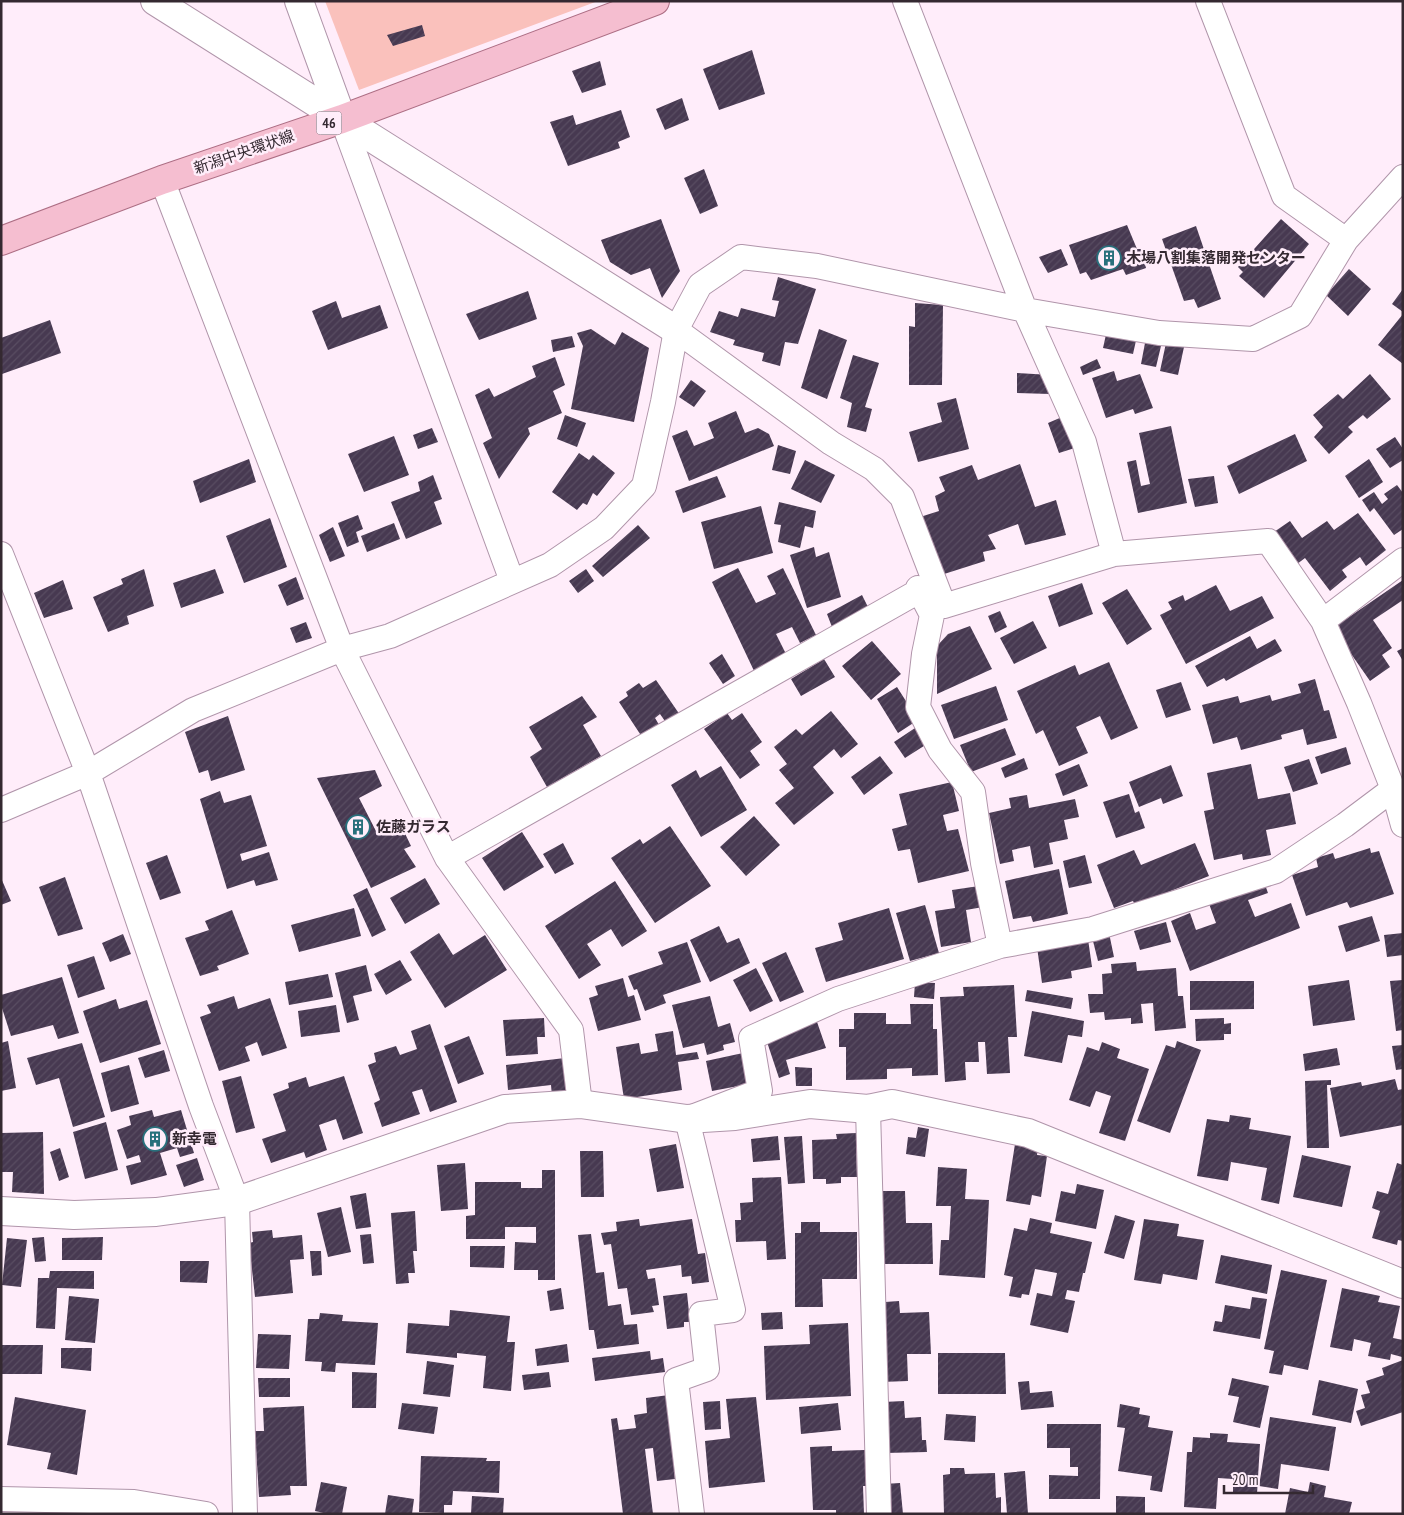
<svg xmlns="http://www.w3.org/2000/svg" width="1404" height="1515" viewBox="0 0 1404 1515" font-family="'PT Sans Narrow','Noto Sans JP',sans-serif">
	<style>
		.green { fill: #fac1bc }
		.building { fill: url(#building-hatch) }
		.lines { fill: none; stroke-linecap: round; stroke-linejoin: round }
		.minor-casing { stroke: #b095aa; stroke-width: 26 }
		.tertiary-casing { stroke: #b095aa; stroke-width: 30 }
		.primary-casing { stroke: #ad6e84; stroke-width: 30 }
		.minor { stroke: #fff; stroke-width: 24 }
		.tertiary { stroke: #fff; stroke-width: 28 }
		.primary { stroke: #f5bed0; stroke-width: 28 }
		.labels { text-anchor: middle; stroke-width: 5; stroke-linejoin: round; paint-order: stroke }
		.shield { fill: #ffedfa; stroke: #71646d; stroke-width: 1 }
		.shield-label { font-size: 14px; font-weight: bold; fill: #342931 }
		.street-label { font-size: 15px; fill: #342931; stroke: #ffedfa }
		.poi-label { font-size: 15px; font-weight: bold; fill: #342931; stroke: #ffedfa; text-anchor: start }
	</style>
	<defs>
		<pattern id="building-hatch" width="6" height="6" patternUnits="userSpaceOnUse" patternTransform="scale(1.25)"><rect width="6" height="6" fill="#473951"/><path d="M-1 1l2-2M0 6l6-6M5 7l2-2" fill="none" stroke="#594d62"/></pattern>
	</defs>
	<rect width="100%" height="100%" fill="#ffedfa"/>
	<path class="green" d="M325,1H598L359,90Z"/>
	<path class="building" d="M422,25L425,36L393,46L387,35Z
		M752,50L765,94L719,110L703,69Z
		M600,61L606,85L582,93L572,71Z
		M682,98L689,120L665,130L656,109Z
		M621,110L630,137L618,142L620,148L568,166L550,122L573,115L576,125Z
		M704,169L718,206L700,214L684,178Z
		M661,219L680,271L662,298L650,268L631,275L610,262L601,240Z
		M1281,219L1309,244L1264,298L1239,276L1243,272L1238,267Z
		M1127,225L1137,249H1141L1146,268L1126,275L1123,269L1091,280L1086,272L1080,274L1069,245Z
		M1196,226L1221,299L1198,308L1194,299L1184,301L1162,239Z
		M1061,249L1068,265L1048,273L1039,257Z
		M1349,269L1371,289L1348,316L1326,295Z
		M778,277L816,289L798,344L785,342L780,366L762,361L764,353L733,345L735,340L710,332L719,311L738,317L741,308L775,317L779,301L772,300Z
		M1403,289V312L1392,304Z
		M528,291L537,319L479,340L466,314Z
		M336,301L342,318L380,305L388,328L328,350L312,311Z
		M915,303L943,305L942,385H909V326L915,327Z
		M1403,314V364L1378,345Z
		M50,320L61,353L2,374L1,338Z
		M591,329L615,345L622,332L649,348L634,422L571,409L583,346L577,333Z
		M819,329L847,340L827,399L801,388Z
		M1107,330L1137,336L1133,354L1103,348Z
		M572,336L575,347L553,352L551,340Z
		M1145,343L1161,346L1156,367L1141,364Z
		M1166,343L1184,347L1178,375L1160,371Z
		M853,355L879,363L865,407L872,409L866,432L847,427L852,403L840,398Z
		M555,357L565,385L553,391L562,413L528,428L530,434L499,479L483,443L492,438L475,395L489,388L494,397L536,377L532,366Z
		M1097,359L1101,368L1083,375L1080,367Z
		M1114,371L1117,381L1140,374L1153,408L1135,414L1133,409L1106,418L1092,378Z
		M1017,373L1051,375L1050,394L1017,393Z
		M1370,374L1391,399L1367,419L1363,415L1348,427L1353,432L1329,454L1314,437L1323,427L1313,415L1338,394L1343,399Z
		M691,380L706,391L694,407L679,397Z
		M956,398L969,449L918,462L909,432L942,422L937,403Z
		M736,411L745,433L758,428L769,434L774,446L689,481L672,436L687,430L694,446L714,438L708,423Z
		M1069,414L1081,446L1059,453L1048,423Z
		M565,415L586,423L577,447L557,439Z
		M1171,426L1187,503L1138,513L1127,462L1136,460L1141,486L1150,484L1139,433Z
		M432,428L438,442L418,449L413,435Z
		M1295,434L1307,461L1239,494L1227,466Z
		M394,436L409,475L364,492L348,454Z
		M1395,437L1403,449V460L1390,468L1376,449Z
		M778,445L796,451L790,474L772,470Z
		M579,453L589,460L593,455L615,473L597,496L593,493L587,505L583,503L577,510L552,492Z
		M249,459L256,482L200,503L193,481Z
		M1369,459L1383,482L1359,498L1345,476Z
		M805,460L835,475L821,503L791,489Z
		M1020,464L1035,507L1056,500L1066,535L1025,545L1018,524L988,535L996,549L983,552L985,561L941,575L920,517L939,511L935,496L945,491L939,477L972,465L978,480Z
		M433,475L442,499L434,502L442,524L406,539L391,502L420,491L418,482Z
		M717,476L726,497L683,513L675,491Z
		M1214,476L1218,503L1195,507L1188,479Z
		M1397,485L1403,493V529L1394,535L1374,508L1370,512L1362,500L1374,492L1382,504L1388,499L1384,494Z
		M779,502L816,511L813,528L805,526L800,548L778,542L781,525L774,524Z
		M761,506L773,553L714,569L701,522Z
		M1358,513L1386,550L1366,566L1360,557L1342,570L1347,577L1330,591L1305,558L1297,564L1274,532L1290,521L1302,538L1327,521L1334,530Z
		M358,515L363,529L356,532L359,542L347,547L338,523Z
		M270,518L287,567L244,583L226,536Z
		M394,523L400,539L367,552L361,536Z
		M638,525L650,538L603,577L592,566Z
		M333,527L345,556L330,562L319,535Z
		M814,547L816,557L829,552L841,597L807,608L790,555Z
		M738,568L756,603L776,594L767,576L783,568L816,635L800,643L792,627L776,634L787,656L755,673L712,582Z
		M144,569L154,606L127,616L129,624L108,632L93,597L123,584L121,579Z
		M215,569L224,593L181,608L173,583Z
		M586,569L594,581L578,593L569,581Z
		M296,577L304,599L287,606L278,585Z
		M63,580L73,609L44,618L34,593Z
		M1403,580V600L1373,620L1392,648L1382,655L1390,667L1370,681L1333,628Z
		M1082,583L1093,614L1059,627L1048,596Z
		M1216,585L1230,611L1262,596L1274,618L1186,664L1160,615L1172,609L1168,602L1183,595L1185,601Z
		M1127,589L1152,629L1127,645L1102,603Z
		M862,595L869,609L832,627L827,614Z
		M1000,611L1007,627L995,633L988,616Z
		M1033,621L1047,648L1014,664L1000,638Z
		M306,622L312,638L296,643L290,628Z
		M970,626L992,669L937,694V646L948,634Z
		M1250,636L1257,649L1275,639L1282,651L1226,681L1224,678L1207,687L1195,666Z
		M872,641L901,674L871,700L842,666Z
		M1403,648V661L1397,651Z
		M722,654L735,676L723,684L709,663Z
		M824,659L835,677L801,696L791,679Z
		M1109,662L1138,728L1111,740L1100,716L1076,727L1088,753L1059,766L1043,730L1036,734L1017,691L1075,665L1079,675Z
		M1315,679L1324,711L1329,710L1337,738L1307,745L1303,729L1281,735L1282,739L1241,750L1237,737L1213,744L1202,705L1238,696L1240,703L1270,695L1272,701L1301,693L1298,684Z
		M656,680L680,715L667,724L660,714L655,718L661,728L644,740L619,702L628,696L626,692L639,683L643,688Z
		M1181,682L1191,710L1166,718L1156,690Z
		M996,686L1008,720L954,739L941,705Z
		M897,687L918,720L898,733L877,699Z
		M582,696L597,717L583,725L601,756L547,787L530,757L542,749L529,727Z
		M831,711L858,744L841,758L834,749L813,767L834,793L794,825L775,803L794,788L779,770L787,764L774,747L796,729L802,735Z
		M727,713L732,720L742,713L762,742L750,751L760,765L740,779L704,729Z
		M228,716L245,770L211,781L208,770L199,773L185,732Z
		M915,728L927,744L905,758L894,742Z
		M1005,728L1016,755L971,772L960,745Z
		M1346,747L1351,764L1321,774L1315,757Z
		M880,756L893,773L864,795L851,777Z
		M1024,758L1028,769L1005,778L1001,768Z
		M1309,759L1318,784L1293,792L1284,767Z
		M1079,764L1088,786L1063,796L1055,774Z
		M1251,764L1258,799L1290,793L1296,824L1266,830L1271,855L1243,860L1242,854L1214,860L1204,811L1214,809L1207,773Z
		M1171,765L1183,796L1163,804L1161,798L1139,807L1129,782Z
		M721,766L747,810L701,837L671,785L696,770L700,778Z
		M375,770L382,786L359,798L377,833L399,821L411,846L404,849L416,867L371,888L317,778Z
		M952,782L959,811L943,815L947,831L958,829L969,871L918,883L910,849L898,851L892,829L907,825L899,794Z
		M220,791L224,803L251,795L267,846L240,854L242,861L269,852L278,880L256,886L254,880L227,889L200,799Z
		M1129,794L1135,813L1139,811L1145,828L1116,838L1103,802Z
		M1027,795L1029,808L1075,799L1079,817L1064,820L1068,839L1049,843L1053,864L1034,868L1030,846L1012,850L1014,861L1000,864L989,813L1011,808L1009,798Z
		M754,816L780,845L746,876L720,847Z
		M670,826L711,886L655,923L611,858L640,839L643,844Z
		M522,832L544,867L504,891L482,858Z
		M563,843L574,864L555,874L543,854Z
		M1195,843L1209,876L1135,905L1133,901L1114,908L1097,865L1134,850L1141,865Z
		M1370,848L1371,853L1379,851L1394,894L1350,908L1347,902L1306,916L1292,875L1318,867L1316,858L1333,853L1335,859Z
		M167,855L181,893L160,900L146,863Z
		M1085,855L1092,883L1069,888L1063,861Z
		M1059,869L1068,914L1033,922L1031,916L1013,919L1005,881Z
		M65,877L83,929L58,936L39,887Z
		M1,878L11,901L1,905Z
		M425,878L440,904L405,924L390,898Z
		M1263,879L1268,893L1248,900L1255,917L1291,903L1300,928L1190,971L1171,921L1190,913L1196,930L1216,923L1208,901Z
		M615,881L647,931L622,947L611,929L587,944L601,965L579,979L545,926Z
		M979,886L983,907L966,910L971,942L941,947L935,911L955,908L952,890Z
		M367,888L386,930L372,937L353,895Z
		M925,905L939,953L910,961L896,913Z
		M354,908L361,936L299,952L291,925Z
		M889,908L904,959L826,982L815,948L843,940L838,923Z
		M232,910L249,954L217,966L219,970L200,976L185,938L209,930L205,921Z
		M1372,916L1380,941L1346,952L1338,926Z
		M1166,922L1171,942L1140,950L1134,931Z
		M719,926L727,943L739,938L750,963L710,982L690,940Z
		M439,933L453,955L485,935L507,970L445,1008L410,952Z
		M1109,933L1114,957L1098,961L1092,937Z
		M1403,933V955L1387,957L1384,935Z
		M123,934L131,954L110,962L102,943Z
		M1088,939L1092,967L1071,971L1072,978L1042,983L1037,947Z
		M687,942L701,982L663,995L666,1003L645,1011L637,989L634,990L628,976L663,964L658,952Z
		M786,952L804,992L780,1002L762,963Z
		M94,956L105,989L78,998L67,965Z
		M400,960L412,980L386,995L374,974Z
		M1136,962L1137,971L1176,968L1178,996H1183L1186,1028L1155,1031L1153,1003L1141,1004L1143,1023L1131,1024V1018L1105,1020L1104,1012L1090,1013L1088,994H1103L1102,974L1112,973L1111,964Z
		M366,965L372,991L353,996L359,1020L347,1023L335,973Z
		M756,968L773,1001L750,1012L733,980Z
		M328,974L333,997L289,1005L285,982Z
		M62,977L79,1033L58,1039L53,1025L11,1036L1,1005V995Z
		M623,978L628,997L634,995L641,1020L598,1031L589,998L598,995L595,986Z
		M1349,980L1355,1020L1313,1026L1308,986Z
		M1403,980V1030L1396,1031L1390,981Z
		M1190,981H1254V1009L1190,1010Z
		M915,982L935,983L934,999L914,997Z
		M1014,985L1017,1037H1008L1010,1073L987,1074L985,1042H978L979,1062H965L966,1080L945,1082L940,997L964,996L963,987Z
		M1027,990L1073,998L1071,1009L1025,1001Z
		M234,996L238,1009L270,998L287,1048L262,1056L257,1042L245,1047L250,1061L219,1071L200,1017L211,1013L207,1005Z
		M710,996L718,1027L730,1023L735,1042L723,1045L724,1050L707,1055L704,1043L683,1048L672,1005Z
		M116,999L119,1009L147,1000L161,1044L100,1063L83,1011Z
		M910,1004H933V1029H937L938,1075L912,1076V1068L887,1069V1079L846,1080V1047H839V1029H854V1013H886V1024H911Z
		M336,1005L340,1032L301,1037L298,1011Z
		M1032,1011L1084,1021L1082,1037L1068,1035L1062,1063L1024,1056Z
		M544,1018L545,1037H537L538,1054L506,1056L503,1020Z
		M1224,1018V1024L1231,1023V1034H1224V1040L1196,1041L1195,1019Z
		M816,1019L826,1048L786,1060L790,1074L779,1078L765,1036Z
		M430,1024L457,1102L430,1112L422,1089L412,1092L420,1114L382,1127L374,1103L380,1100L368,1065L376,1062L374,1053L396,1046L400,1055L417,1049L411,1031Z
		M673,1031L676,1055L697,1052L699,1059L678,1062L682,1090L624,1099L616,1047L639,1043L641,1054L658,1051L655,1034Z
		M469,1036L484,1074L458,1084L444,1046Z
		M8,1041L16,1088L1,1091V1043Z
		M1177,1041L1201,1050L1170,1133L1137,1121L1166,1045L1175,1048Z
		M1102,1042L1120,1049L1117,1058L1149,1069L1125,1141L1099,1133L1111,1096L1096,1091L1090,1107L1069,1100L1087,1047L1099,1051Z
		M82,1043L105,1117L73,1127L59,1078L36,1085L27,1058Z
		M1403,1045V1069L1396,1070L1392,1046Z
		M1337,1048L1340,1065L1305,1071L1303,1054Z
		M164,1050L170,1071L145,1078L138,1058Z
		M743,1053L749,1084L712,1091L706,1061Z
		M565,1058L569,1094L552,1096L551,1085L508,1090L506,1065Z
		M129,1065L139,1104L111,1112L101,1073Z
		M795,1067L812,1068V1086H796Z
		M241,1076L255,1128L236,1133L222,1081Z
		M344,1076L363,1133L343,1140L336,1119L319,1125L327,1150L306,1158L304,1152L271,1163L262,1139L286,1131L273,1094L289,1088L288,1083L306,1077L309,1087Z
		M1395,1079L1398,1090L1403,1089V1125L1340,1137L1330,1088L1361,1082L1362,1086Z
		M1331,1080V1085H1327L1329,1148H1307L1305,1081Z
		M152,1110L154,1117L181,1110L194,1153L180,1157L177,1148L160,1153L167,1175L131,1185L126,1166L141,1162L139,1155L127,1159L117,1130L131,1125L129,1116Z
		M1230,1115L1251,1118L1249,1129L1291,1136L1279,1204L1261,1200L1267,1168L1231,1162L1228,1181L1197,1176L1207,1119L1229,1122Z
		M106,1122L118,1170L85,1179L73,1132Z
		M918,1127L929,1129L925,1157L906,1154L908,1137L916,1138Z
		M43,1132L44,1194L12,1192L13,1172H1V1133Z
		M856,1133L857,1177H841V1183L826,1184V1179H813L812,1140L837,1139L836,1134Z
		M778,1136L780,1160L753,1162L751,1139Z
		M802,1136L805,1183L788,1184L784,1137Z
		M676,1144L684,1188L657,1192L649,1149Z
		M1015,1144L1038,1148L1037,1155L1047,1156L1041,1197L1032,1195L1030,1205L1006,1201Z
		M60,1148L69,1177L59,1181L50,1152Z
		M580,1151H603L604,1197H581Z
		M1302,1155L1351,1166L1342,1207L1293,1197Z
		M197,1158L204,1180L184,1187L176,1165Z
		M465,1163L468,1209L441,1211L437,1165Z
		M1397,1163L1403,1165V1241L1398,1240L1397,1245L1372,1238L1380,1211L1372,1208L1377,1191L1388,1194Z
		M938,1167L967,1169L965,1199L989,1200L985,1278L939,1275L941,1240H949L951,1206H936Z
		M542,1170H555V1280H538V1270H514L515,1242L536,1243V1227H505V1239H466V1216L475,1215V1182H521V1188H542Z
		M781,1177L786,1259L767,1260L766,1241L736,1242L735,1220H741L740,1203L753,1202L752,1178Z
		M1077,1184L1104,1190L1096,1229L1055,1221L1061,1191L1075,1194Z
		M877,1191H905L906,1223H932L933,1264H879Z
		M366,1193L371,1227L356,1229L350,1196Z
		M341,1207L351,1252L328,1257L317,1213Z
		M415,1211L417,1251H413L415,1273H408L409,1283L396,1284L391,1213Z
		M1115,1215L1135,1221L1124,1259L1104,1253Z
		M1030,1218L1052,1223L1050,1233L1092,1242L1085,1273H1083L1079,1292L1067,1290L1065,1299L1075,1301L1068,1333L1030,1325L1037,1293L1052,1296L1057,1273L1035,1269L1029,1295L1022,1294L1021,1298L1009,1296L1013,1277L1004,1275L1014,1228L1027,1231Z
		M639,1219L640,1226L692,1219L698,1254L705,1253L709,1282L692,1284L691,1276L682,1277L681,1265L646,1270L648,1279L655,1278L659,1305L652,1306L654,1312L631,1315L627,1288L618,1289L611,1244L604,1245L601,1233L617,1231L616,1222Z
		M1144,1219L1179,1224L1177,1236L1204,1240L1197,1280L1163,1274L1161,1284L1134,1280Z
		M801,1222H820V1232H857V1279H822L823,1307H795V1233H801Z
		M272,1230L273,1238L302,1235L304,1259L290,1260L293,1293L255,1297L249,1243L253,1242L252,1232Z
		M371,1234L374,1263L363,1264L360,1235Z
		M591,1234L596,1273L604,1272L608,1306L621,1304L624,1325L637,1324L639,1344L597,1349L594,1330H589L578,1235Z
		M44,1237L46,1261L35,1262L32,1238Z
		M103,1237L102,1260H62V1238Z
		M7,1238L27,1240L21,1287L2,1285Z
		M470,1246H505L504,1268L470,1267Z
		M310,1251H321L322,1275L312,1276Z
		M1221,1255L1272,1265L1267,1294L1215,1283Z
		M180,1261H209L207,1283L180,1282Z
		M1281,1270L1327,1280L1308,1370L1284,1365L1282,1375L1269,1373L1274,1351L1264,1349Z
		M50,1271H94V1289L57,1288L55,1329L36,1328L38,1278H49Z
		M561,1288L564,1309L550,1311L547,1291Z
		M1342,1288L1380,1296L1378,1302L1400,1306L1393,1338L1403,1340L1402,1357L1391,1354L1390,1360L1368,1356L1371,1343L1354,1339L1352,1351L1330,1347Z
		M687,1293L690,1322H684V1327L667,1329L663,1296Z
		M69,1296L99,1299L95,1343L65,1340Z
		M1252,1297L1267,1299L1260,1339L1213,1331L1215,1321L1222,1322L1225,1305L1250,1309Z
		M899,1301L900,1313L929,1312L931,1354H907L908,1381L881,1382L885,1302Z
		M450,1310L510,1316L507,1342H515L511,1391L483,1388L486,1356L457,1353V1358L406,1353L408,1323L449,1326Z
		M782,1312L783,1329L762,1330L761,1313Z
		M320,1313L343,1315L342,1321L378,1323L375,1365L336,1363L335,1372L321,1371L322,1362L305,1361L308,1319H319Z
		M848,1323L851,1396L766,1400L764,1346L810,1344L809,1325Z
		M258,1334L291,1335L289,1369L256,1368Z
		M567,1344L569,1362L537,1366L535,1349Z
		M1,1345H43L42,1374H1Z
		M61,1348H92L91,1371L61,1368Z
		M650,1351L651,1360L663,1358L665,1372L595,1381L592,1358Z
		M938,1353H1005L1006,1394H938Z
		M1403,1360V1412L1361,1426L1356,1411L1365,1408L1361,1395L1370,1393L1366,1381L1384,1375L1382,1368Z
		M427,1361L454,1365L450,1397L423,1394Z
		M352,1372L377,1373L376,1408H352Z
		M549,1372L551,1387L524,1390L522,1375Z
		M258,1378H290V1397H259Z
		M1232,1378L1269,1386L1260,1428L1233,1422L1239,1397L1228,1395Z
		M1319,1380L1358,1389L1351,1423L1312,1415Z
		M1029,1381L1030,1393L1052,1391L1054,1407L1021,1410L1018,1382Z
		M669,1395L679,1470H674L675,1479L657,1481L653,1448L645,1449L653,1514H623L611,1419L617,1418L619,1430L636,1428L634,1415L647,1413L646,1398Z
		M15,1397L86,1410L77,1475L47,1469L51,1453L7,1445Z
		M756,1397L765,1482L709,1488L705,1441L730,1438L726,1399Z
		M720,1401L721,1429L705,1430L703,1402Z
		M904,1401L905,1418L921,1417L922,1440H926L927,1452L885,1453L883,1402Z
		M402,1403L438,1407L434,1434L398,1429Z
		M838,1403L841,1430L801,1434L799,1407Z
		M1120,1404L1140,1408L1139,1414L1150,1416L1148,1427L1173,1431L1162,1492L1150,1490L1152,1476L1118,1471L1125,1428L1117,1427Z
		M304,1406L307,1486H290L291,1495L259,1497L255,1431H264L263,1408Z
		M946,1414L976,1416L975,1442L944,1440Z
		M1270,1417L1336,1427L1329,1471L1281,1464L1278,1489L1259,1486Z
		M1047,1424H1101L1100,1499H1049V1475L1078,1476V1467H1070V1448H1047Z
		M1210,1433L1228,1434L1227,1442L1260,1444L1257,1494L1233,1492V1479L1218,1478L1216,1509L1184,1507L1187,1452H1192L1193,1437L1210,1438Z
		M832,1446V1451L865,1450L867,1486H863L864,1514H836V1510H813L810,1447Z
		M421,1456L487,1458L486,1461H500L499,1493L453,1491L452,1505H444V1513L419,1512Z
		M950,1468H964L965,1474L995,1473L996,1498L1001,1497V1514H944L943,1475L950,1474Z
		M1025,1471L1028,1514H1007L1004,1473Z
		M321,1482L347,1487L342,1514H328L315,1511Z
		M1310,1482L1326,1486L1324,1497L1352,1502L1349,1514H1285L1290,1488L1308,1492Z
		M900,1483L903,1514H886L884,1484Z
		M388,1495L414,1499L412,1514H385Z
		M472,1496L504,1498L503,1514H471Z
		M1116,1496L1145,1497V1514H1116Z"/>
	<g class="lines">
		<g class="minor-casing">
			<path id="minor" d="M905,1L1025,310L1084,442L1114,554
				M1208,1L1284,196L1346,240
				M342,119L512,581
				M162,180L342,649L447,858L571,1030L580,1104
				M676,330L831,443L874,469L902,497L944,606L1114,554L1268,541L1323,621L1359,703L1393,789L1403,825
				M1,554L88,773L201,1106L237,1201L245,1514
				M918,588L932,615L924,654L918,707L940,750L973,792L983,863L1000,946
				M1323,621L1403,560
				M1,810L88,773L193,710L342,649L390,636L550,565L604,528L644,486L663,402L676,330L700,285L741,257L817,266L1025,310L1159,333L1253,339L1300,316L1346,240L1403,177
				M447,858L919,591
				M868,1109L879,1514
				M1,1499L134,1502L206,1514
				M692,1514L676,1380L707,1369L701,1314L733,1310L687,1119L760,1091L751,1038L838,999L1000,946L1093,929L1276,871L1345,825L1393,789"/>
		</g>
		<g class="tertiary-casing">
			<path id="tertiary" d="M155,1L676,330
				M299,1L342,119
				M1,1211L74,1215L156,1212L237,1201L505,1109L580,1104L687,1119L735,1116L810,1104L868,1109L892,1104L1028,1133L1403,1284"/>
		</g>
		<g class="primary-casing">
			<path id="primary" d="M1,241L162,180L342,119L655,1"/>
		</g>
		<use href="#minor" class="minor"/>
		<use href="#tertiary" class="tertiary"/>
		<use href="#primary" class="primary"/>
	</g>
	<defs>
		<g id="building-ring" transform="scale(1.25)"><circle r="9.5" fill="#ffedfa" stroke="#28707c" stroke-width="1.5"/><path d="M-4-6H4V6H1V3H-1V6H-4ZM-2.5-4.3h1.7v1.8h-1.7ZM.8-4.3h1.7v1.8H.8ZM-2.5-1h1.7V.8h-1.7ZM.8-1h1.7V.8H.8Z" fill="#28707c"/></g>
	</defs>
	<g fill-rule="evenodd">
		<use href="#building-ring" x="1109" y="258"/>
		<use href="#building-ring" x="358" y="827"/>
		<use href="#building-ring" x="155" y="1139"/>
	</g>
	<g class="labels">
		<rect class="shield" x="316.5" y="111.5" width="25" height="23" rx="4"/>
		<g class="shield-label">
			<text x="329" y="128">46</text>
		</g>
		<g class="street-label">
			<text transform="translate(244 152) rotate(-19)" y="5">新潟中央環状線</text>
		</g>
		<g class="poi-label">
			<text x="1126" y="263">木場八割集落開発センター</text>
			<text x="376" y="832">佐藤ガラス</text>
			<text x="172" y="1144">新幸電</text>
		</g>
	</g>
	<rect width="1404" height="1515" fill="none" stroke="#342931" stroke-width="5"/>
	<path d="M1224 1485v8h89v-8" fill="none" stroke="#342931" stroke-width="2.5"/>
	<text x="1232" y="1485" font-size="15" fill="#342931" stroke="#ffedfa" stroke-width="4" paint-order="stroke">20 m</text>
</svg>
